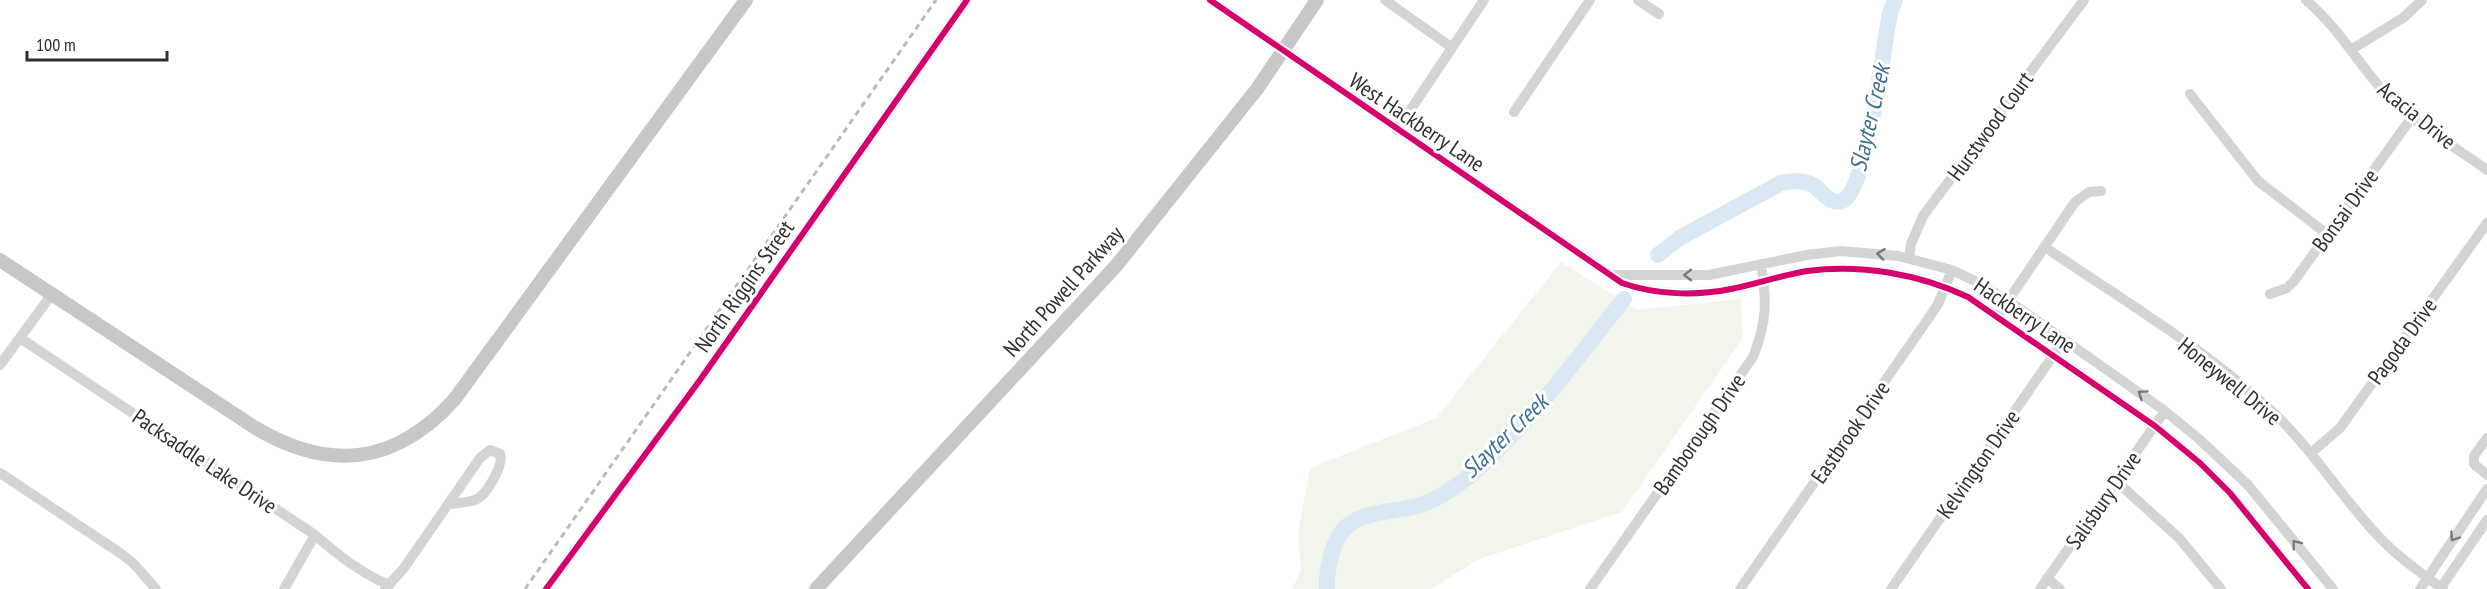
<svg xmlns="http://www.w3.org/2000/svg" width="2487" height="589" viewBox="0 0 2487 589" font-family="'PT Sans Narrow',sans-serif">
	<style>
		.green { fill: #f1f5ec }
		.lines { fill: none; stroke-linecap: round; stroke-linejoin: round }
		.river { stroke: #d9e8f2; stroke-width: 16 }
		.minor { stroke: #d4d4d4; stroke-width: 10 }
		.major { stroke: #c7c7c7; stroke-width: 14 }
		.rail { stroke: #bbb; stroke-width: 3; stroke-dasharray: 6 4.5; stroke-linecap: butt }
		.cycleway-casing { stroke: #fff; stroke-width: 10 }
		.cycleway { stroke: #d6006c; stroke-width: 6 }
		.oneway { stroke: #797979 }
		.labels { text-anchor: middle; stroke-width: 6; stroke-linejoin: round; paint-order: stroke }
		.street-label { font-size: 22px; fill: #2f2f2f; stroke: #fff }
		.water-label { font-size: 24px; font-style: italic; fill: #3c7192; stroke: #fff }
	</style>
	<rect width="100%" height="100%" fill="#fff"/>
	<path class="green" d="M1561,262L1637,310L1741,299L1742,339L1622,512L1479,559L1431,589H1292L1301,570L1298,533L1310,468L1436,418Z"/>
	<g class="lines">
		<path class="river" d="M1658,255L1681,237L1781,183C1793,181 1803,180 1813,185C1822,191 1831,207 1844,200C1867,187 1884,43 1890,13L1895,0
			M1327,589C1326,571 1332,542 1344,529C1360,511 1395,512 1417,506C1429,503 1443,495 1453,488C1469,478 1482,465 1495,452C1543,406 1582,352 1624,299"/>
		<path class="minor" d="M1210,0L1622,283C1656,295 1696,296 1731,289C1757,284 1782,275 1807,271C1862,264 1919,274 1968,297L2155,426L2200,463L2230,493L2308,589
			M1385,0L1451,47
			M1638,0L1659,14
			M2306,0C2340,29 2358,64 2387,95C2415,125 2454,146 2487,170
			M2352,49L2403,18L2422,0
			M2190,94L2258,181L2327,234
			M1514,112L1590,0
			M1397,130L1484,0
			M2045,247C2125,302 2211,352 2280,419C2318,456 2345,503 2383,541C2401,559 2422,574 2443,589
			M1909,258L1911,244L1923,216L2084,0
			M1614,275H1709L1807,255L1841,251L1898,256L1952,270L1977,282L2009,301L2165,411L2199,439L2248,485L2333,589
			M2270,294L2287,288L2294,281L2412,117
			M1997,317L2075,202L2089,192L2101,191
			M20,338L315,535C338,555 361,573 389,585
			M0,365L52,294
			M2487,438L2474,456V464L2487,475
			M2311,453L2340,428L2487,223
			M0,473L123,555L134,564L156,589
			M2116,481L2179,538L2221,589
			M2047,578L2060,589
			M284,589L315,535
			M385,589L404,568L480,458L490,450L500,454C504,465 487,494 477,499C469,503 457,503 448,504
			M546,589L700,380L967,0
			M1590,589L1753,357C1767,322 1767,301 1761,264
			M1740,589L1928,319L1938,304L1952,270
			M1891,589L2064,340
			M2040,589L2165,411
			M2420,589L2487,489
			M2440,589L2487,520"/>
		<path class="major" d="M0,260L254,427C329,472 395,465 454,400L746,0
			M816,589L1116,266L1257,89L1317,0"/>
		<path class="rail" d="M525,589L936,0"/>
		<g class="cycleway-casing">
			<path id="cycleway" d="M1210,0L1622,283C1656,295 1696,296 1731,289C1757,284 1782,275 1807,271C1862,264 1919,274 1968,297L2155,426L2200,463L2230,493L2308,589
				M546,589L700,380L967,0"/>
		</g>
		<use href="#cycleway" class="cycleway"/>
	</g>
	<defs><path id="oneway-chevron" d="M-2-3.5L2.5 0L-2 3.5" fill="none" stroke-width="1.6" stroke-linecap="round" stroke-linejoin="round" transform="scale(1.5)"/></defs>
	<g class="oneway">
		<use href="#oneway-chevron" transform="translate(1881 254) rotate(-173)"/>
		<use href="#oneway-chevron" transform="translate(1688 275) rotate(180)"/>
		<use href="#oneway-chevron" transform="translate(2142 394) rotate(-145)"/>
		<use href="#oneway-chevron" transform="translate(2454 537) rotate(124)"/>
		<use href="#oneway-chevron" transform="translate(2296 544) rotate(-128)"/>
	</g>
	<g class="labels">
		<g class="street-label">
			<text transform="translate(2417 115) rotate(39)" y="8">Acacia Drive</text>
			<text transform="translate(1417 122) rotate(34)" y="8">West Hackberry Lane</text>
			<text transform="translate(1990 126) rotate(-54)" y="8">Hurstwood Court</text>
			<text transform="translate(2345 210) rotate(-54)" y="8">Bonsai Drive</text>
			<text transform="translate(744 286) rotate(-55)" y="8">North Riggins Street</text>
			<text transform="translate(1063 291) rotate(-48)" y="8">North Powell Parkway</text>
			<text transform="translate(2025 315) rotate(34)" y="8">Hackberry Lane</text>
			<text transform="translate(2402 341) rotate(-54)" y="8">Pagoda Drive</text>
			<text transform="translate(2230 381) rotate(39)" y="8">Honeywell Drive</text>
			<text transform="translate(1850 432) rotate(-55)" y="8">Eastbrook Drive</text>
			<text transform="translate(1699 434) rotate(-55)" y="8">Bamborough Drive</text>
			<text transform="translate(205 461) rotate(34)" y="8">Packsaddle Lake Drive</text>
			<text transform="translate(1978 464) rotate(-55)" y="8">Kelvington Drive</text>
			<text transform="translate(2103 500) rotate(-55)" y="8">Salisbury Drive</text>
		</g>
		<g class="water-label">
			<text transform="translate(1870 118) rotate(-77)" y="8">Slayter Creek</text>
			<text transform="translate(1505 436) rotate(-44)" y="8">Slayter Creek</text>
		</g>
	</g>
	<path d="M27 51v9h140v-9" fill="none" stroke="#2f2f2f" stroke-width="3"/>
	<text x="36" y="51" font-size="18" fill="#2f2f2f" stroke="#ffffff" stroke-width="4.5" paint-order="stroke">100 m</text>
</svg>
